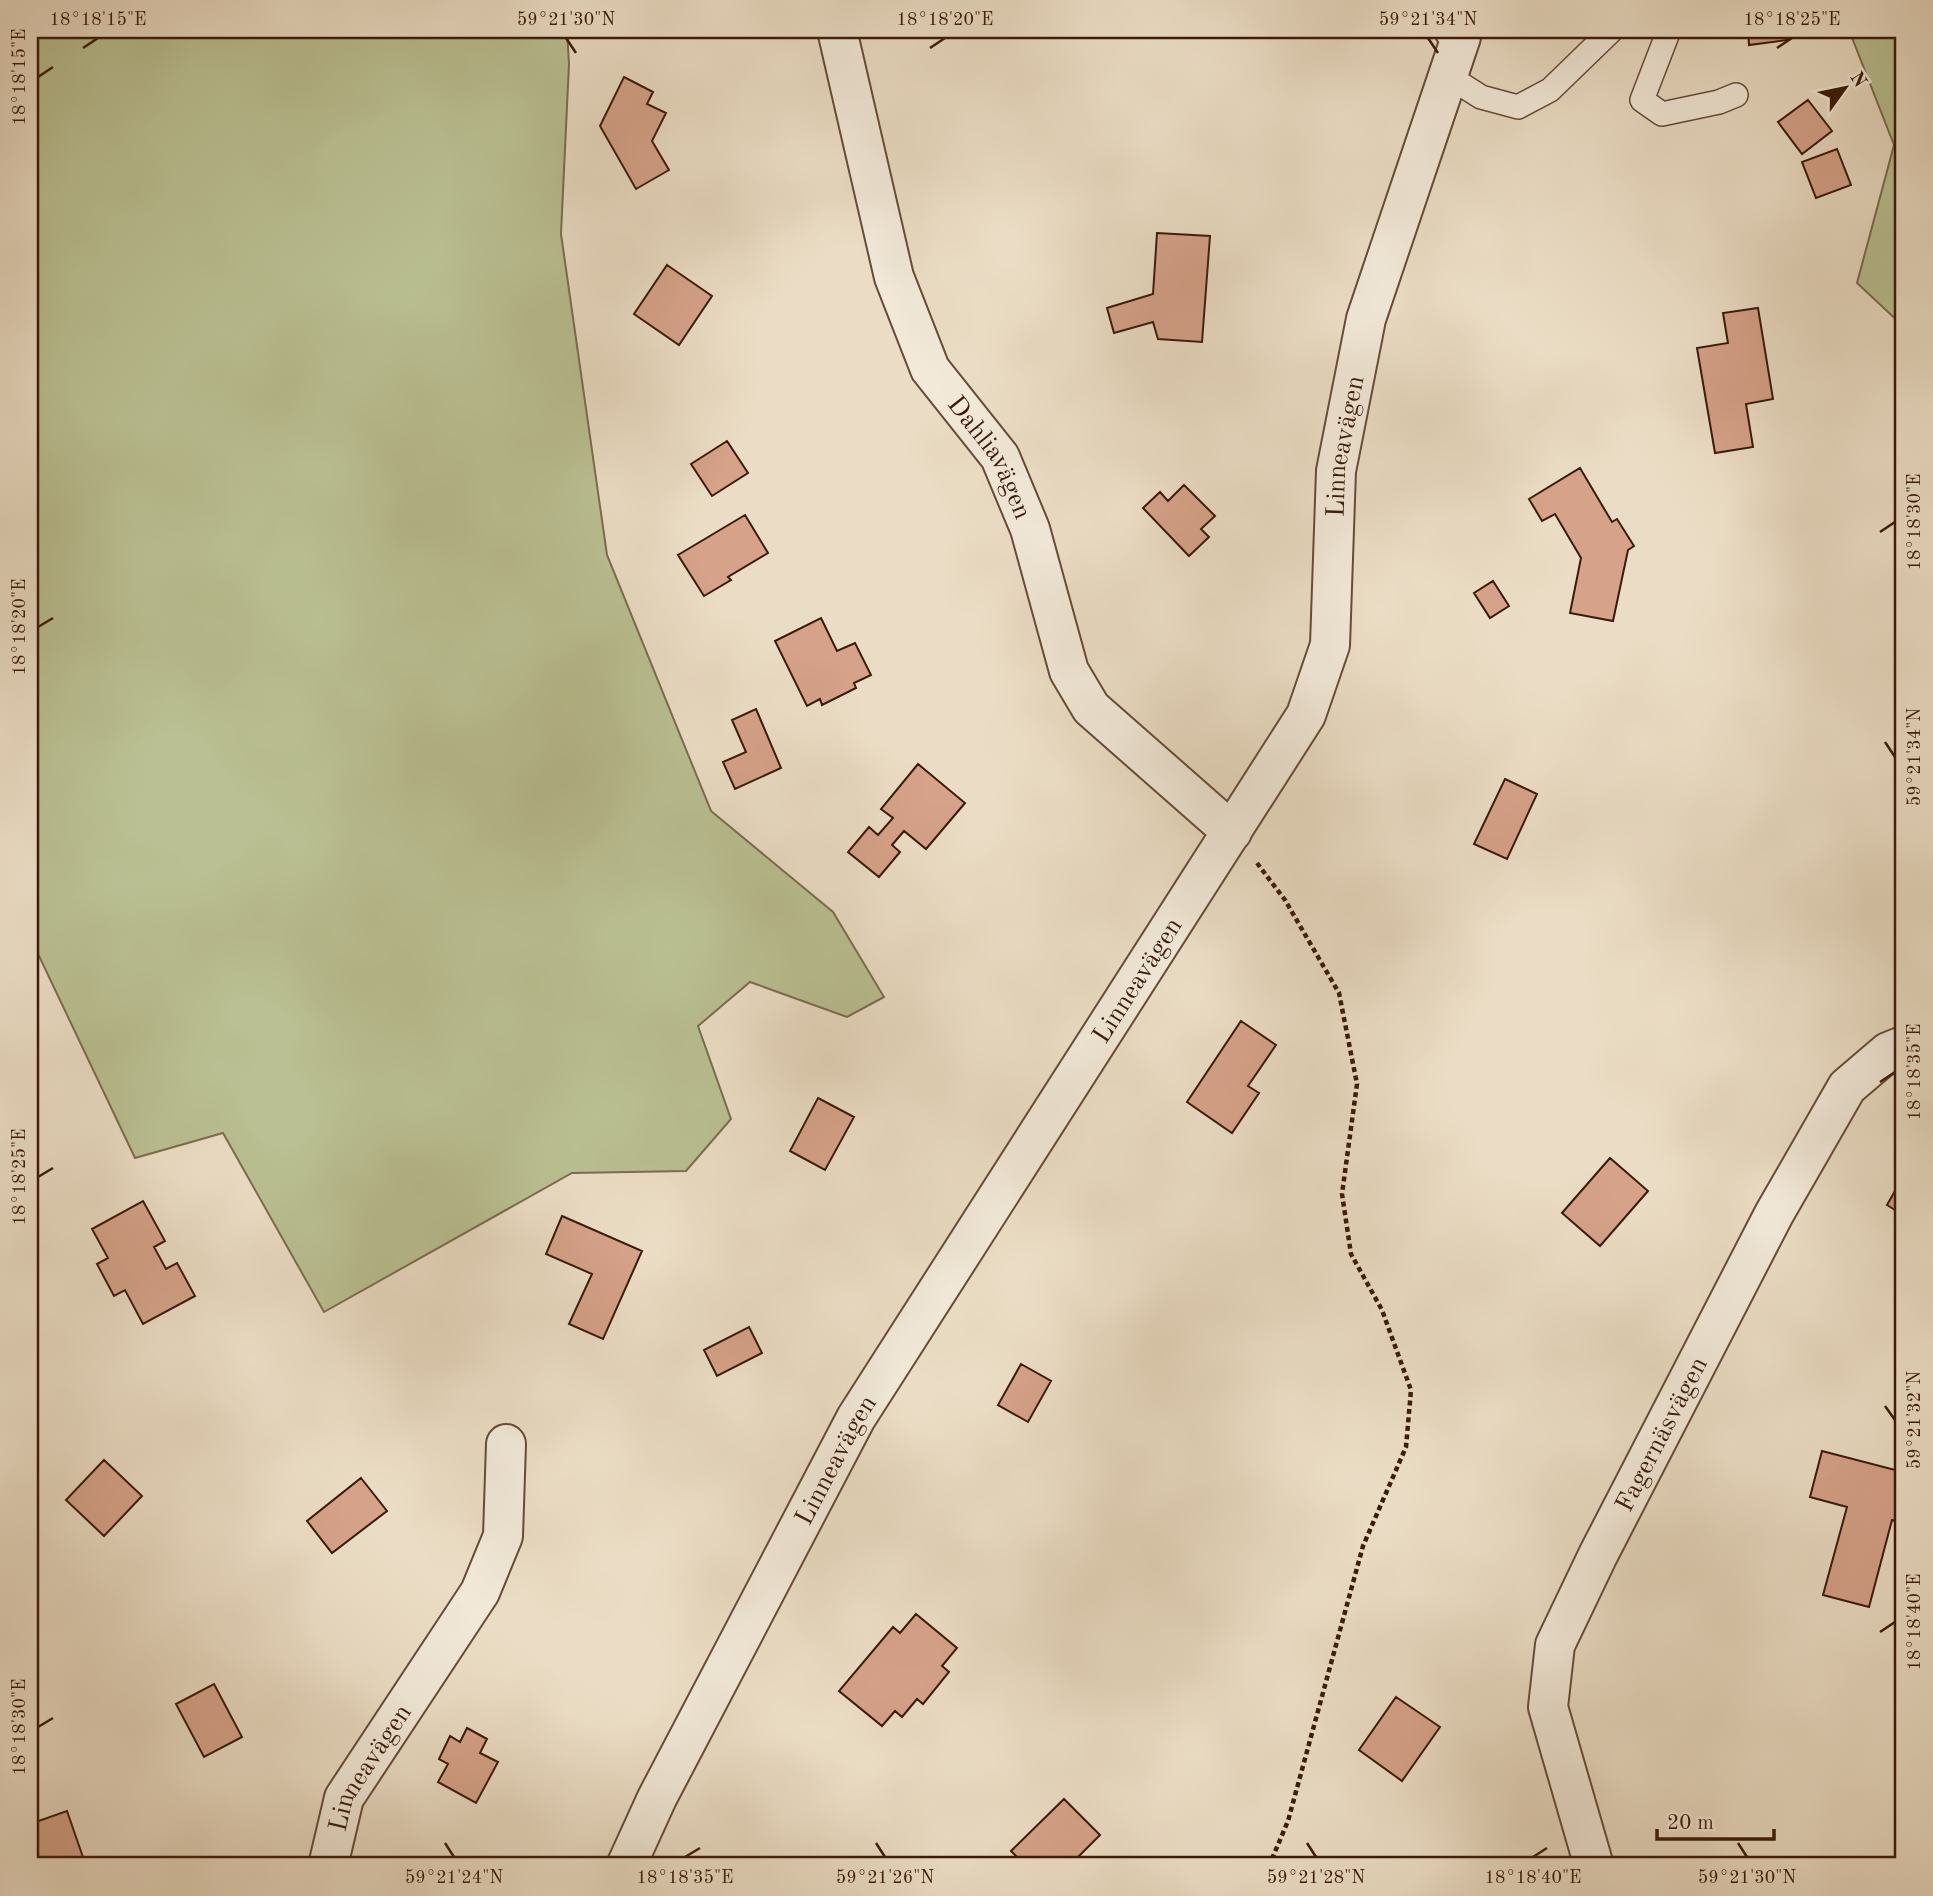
<svg xmlns="http://www.w3.org/2000/svg" width="1933" height="1896" viewBox="0 0 1933 1896" font-family="'Old Standard TT',serif">
	<style>
		.green { fill: #bac093; stroke: #7a6d4e; stroke-width: 2 }
		.building { fill: #d6a28a; stroke: #3a1a09; stroke-width: 2 }
		.lines { fill: none; stroke-linecap: round; stroke-linejoin: round }
		.service-casing { stroke: #664b38; stroke-width: 26 }
		.minor-casing { stroke: #664b38; stroke-width: 42 }
		.path { stroke: #3a1a09; stroke-width: 4.5; stroke-dasharray: 5 3.5; stroke-linecap: butt }
		.service { stroke: #f2e9d9; stroke-width: 23 }
		.minor { stroke: #f2e9d9; stroke-width: 38 }
		.ticks { fill: none; stroke: #3a1a09; stroke-width: 2.5 }
		.labels { text-anchor: middle; stroke-width: 5; stroke-linejoin: round; paint-order: stroke }
		.street-label { font-size: 26px; fill: #3a1a09; stroke: #f2e9d9 }
		.neatline { fill: none; stroke: #3a1a09; stroke-width: 2.5 }
		.ticks-label { font-size: 18px; text-anchor: middle; fill: #3a1a09 }
	</style>
	<rect width="100%" height="100%" fill="#ebddc5"/>
	<filter id="stains"><feTurbulence type="fractalNoise" baseFrequency=".00286" numOctaves="4"/><feColorMatrix values="0 0 0 0 .2 0 0 0 0 .09 0 0 0 0 .02 0 0 0 .5 -.17"/></filter>
	<radialGradient id="worn" r=".72"><stop offset=".6" stop-color="#630" stop-opacity="0"/><stop offset="1" stop-color="#630" stop-opacity=".3"/></radialGradient>
	<path class="green" d="M30,30H567L569,64L561,234L607,555L711,811L833,912L884,997L847,1017L750,982L698,1026L731,1119L686,1171L572,1173L324,1312L223,1133L135,1158L30,937Z
		M1849,30H1903V326L1857,283L1894,145Z"/>
	<path class="building" d="M1748,30H1785L1787,40L1749,45Z
		M624,77L653,92L647,104L666,113L652,141L669,170L636,189L600,126Z
		M1808,100L1832,131L1802,154L1778,122Z
		M1837,149L1851,185L1816,198L1802,162Z
		M1157,233L1210,236L1202,342L1158,339L1153,322L1114,333L1107,308L1153,294Z
		M667,265L712,296L679,345L634,314Z
		M1758,308L1773,399L1746,404L1753,447L1715,453L1697,348L1728,343L1723,313Z
		M727,441L748,473L712,496L691,464Z
		M1580,468L1612,522L1617,519L1634,546L1628,550L1613,621L1570,613L1581,558L1555,514L1542,521L1529,499Z
		M1184,485L1215,516L1201,529L1209,537L1189,556L1143,508L1160,492L1168,501Z
		M745,515L768,553L728,577L731,580L704,596L678,555Z
		M1493,581L1509,606L1490,618L1474,593Z
		M821,618L837,651L855,643L871,675L854,683L856,688L822,705L820,699L807,706L775,641Z
		M756,709L781,768L735,789L723,762L746,752L732,720Z
		M918,764L965,803L926,849L904,831L892,845L900,852L879,877L848,852L869,827L878,835L893,818L881,809Z
		M1505,779L1537,794L1507,859L1474,844Z
		M1241,1021L1276,1045L1248,1086L1259,1093L1232,1133L1187,1102Z
		M818,1098L854,1117L825,1170L790,1151Z
		M1610,1158L1648,1191L1600,1246L1562,1213Z
		M1903,1177V1215L1887,1205Z
		M143,1201L165,1241L154,1247L166,1269L177,1263L195,1296L143,1324L125,1290L114,1296L97,1264L108,1258L92,1229Z
		M562,1216L642,1251L603,1339L569,1324L592,1274L546,1254Z
		M749,1327L762,1353L717,1376L704,1350Z
		M1021,1364L1051,1381L1028,1422L998,1405Z
		M1822,1451L1903,1472V1523L1892,1520L1869,1607L1823,1595L1847,1507L1810,1497Z
		M104,1460L142,1496L104,1536L66,1500Z
		M361,1478L387,1511L332,1553L307,1521Z
		M916,1614L957,1648L942,1666L949,1672L923,1704L917,1699L902,1717L895,1711L882,1726L839,1691L893,1627L900,1633Z
		M214,1684L242,1737L204,1757L176,1704Z
		M1396,1697L1440,1727L1402,1781L1359,1750Z
		M467,1728L487,1739L480,1753L498,1762L476,1803L438,1782L448,1764L439,1759L450,1736L460,1742Z
		M1064,1799L1100,1835L1069,1866H1026L1011,1851Z
		M67,1811L86,1866H38L30,1843V1824Z"/>
	<g class="lines">
		<g class="service-casing">
			<path id="service" d="M1669,30L1642,100L1662,114L1719,102L1736,95
				M1448,76L1481,97L1518,107L1550,90L1612,30"/>
		</g>
		<g class="minor-casing">
			<g id="minor">
				<path id="s1" d="M837,30L894,277L930,369L1000,457L1030,529L1069,671L1091,708L1232,832"/>
				<path id="s2" d="M328,1866L344,1798L480,1592L503,1536L506,1444"/>
				<path id="s3" d="M626,1866L657,1798L856,1418L1306,715L1330,645L1336,471L1366,319L1461,37L1454,30"/>
				<path id="s4" d="M1594,1866L1548,1707L1555,1645L1598,1555L1774,1214L1847,1087L1888,1052L1903,1046"/>
			</g>
		</g>
		<path class="path" d="M1257,863L1285,900L1339,993L1357,1084L1342,1194L1351,1254L1382,1310L1411,1390L1406,1447L1363,1546L1288,1821L1269,1866"/>
		<use href="#service" class="service"/>
		<use href="#minor" class="minor"/>
	</g>
	<path class="ticks" d="M566,38L576,53M1428,38L1438,53M83,48L98,38M930,48L945,38M1777,48L1792,38M38,77L53,67M1880,532L1895,522M38,627L53,618M1885,742L1895,757M1880,1082L1895,1072M38,1177L53,1168M1885,1406L1895,1420M1880,1632L1895,1622M38,1727L53,1718M445,1843L454,1857M876,1843L885,1857M1307,1843L1316,1857M1738,1843L1747,1857M685,1857L700,1848M1533,1857L1547,1848"/>
	<g class="labels">
		<g class="street-label">
			<text dy="9" stroke="none"><textPath href="#s3" startOffset="1612">Linneavägen</textPath></text>
			<text dy="9" stroke="none"><textPath href="#s1" startOffset="460">Dahliavägen</textPath></text>
			<text dy="9" stroke="none"><textPath href="#s3" startOffset="1024">Linneavägen</textPath></text>
			<text dy="9" stroke="none"><textPath href="#s4" startOffset="464">Fagernäsvägen</textPath></text>
			<text dy="9" stroke="none"><textPath href="#s3" startOffset="457">Linneavägen</textPath></text>
			<text dy="9" stroke="none"><textPath href="#s2" startOffset="108">Linneavägen</textPath></text>
		</g>
	</g>
	<rect width="1933" height="1896" fill="none" stroke="#ebddc5" stroke-width="77"/>
	<g transform="translate(1845 88) rotate(57)" stroke="#f2e9d9" stroke-width="5" paint-order="stroke">
	<path d="M0-5L12 26L0 18L-12 26Z" fill="#3a1a09"/>
	<text y="-10" font-size="19" font-weight="bold" text-anchor="middle" fill="#3a1a09">N</text>
	</g>
	<path d="M1657 1829v10h117v-10" fill="none" stroke="#3a1a09" stroke-width="3.5"/>
	<text x="1667" y="1829" font-size="21" fill="#3a1a09" stroke="#f2e9d9" stroke-width="5" paint-order="stroke">20 m</text>
	<rect x="38" y="38" width="1857" height="1819" class="neatline"/>
	<g class="ticks-label">
		<text x="98" y="25">18°18'15"E</text>
		<text x="566" y="25">59°21'30"N</text>
		<text x="945" y="25">18°18'20"E</text>
		<text x="1428" y="25">59°21'34"N</text>
		<text x="1792" y="25">18°18'25"E</text>
		<text transform="translate(19 77) rotate(-90)" y="6">18°18'15"E</text>
		<text transform="translate(1914 522) rotate(-90)" y="6">18°18'30"E</text>
		<text transform="translate(19 627) rotate(-90)" y="6">18°18'20"E</text>
		<text transform="translate(1914 757) rotate(-90)" y="6">59°21'34"N</text>
		<text transform="translate(1914 1072) rotate(-90)" y="6">18°18'35"E</text>
		<text transform="translate(19 1177) rotate(-90)" y="6">18°18'25"E</text>
		<text transform="translate(1914 1420) rotate(-90)" y="6">59°21'32"N</text>
		<text transform="translate(1914 1622) rotate(-90)" y="6">18°18'40"E</text>
		<text transform="translate(19 1727) rotate(-90)" y="6">18°18'30"E</text>
		<text x="454" y="1883">59°21'24"N</text>
		<text x="685" y="1883">18°18'35"E</text>
		<text x="885" y="1883">59°21'26"N</text>
		<text x="1316" y="1883">59°21'28"N</text>
		<text x="1533" y="1883">18°18'40"E</text>
		<text x="1747" y="1883">59°21'30"N</text>
	</g>
	<rect width="100%" height="100%" filter="url(#stains)"/>
	<rect width="100%" height="100%" fill="url(#worn)"/>
</svg>
